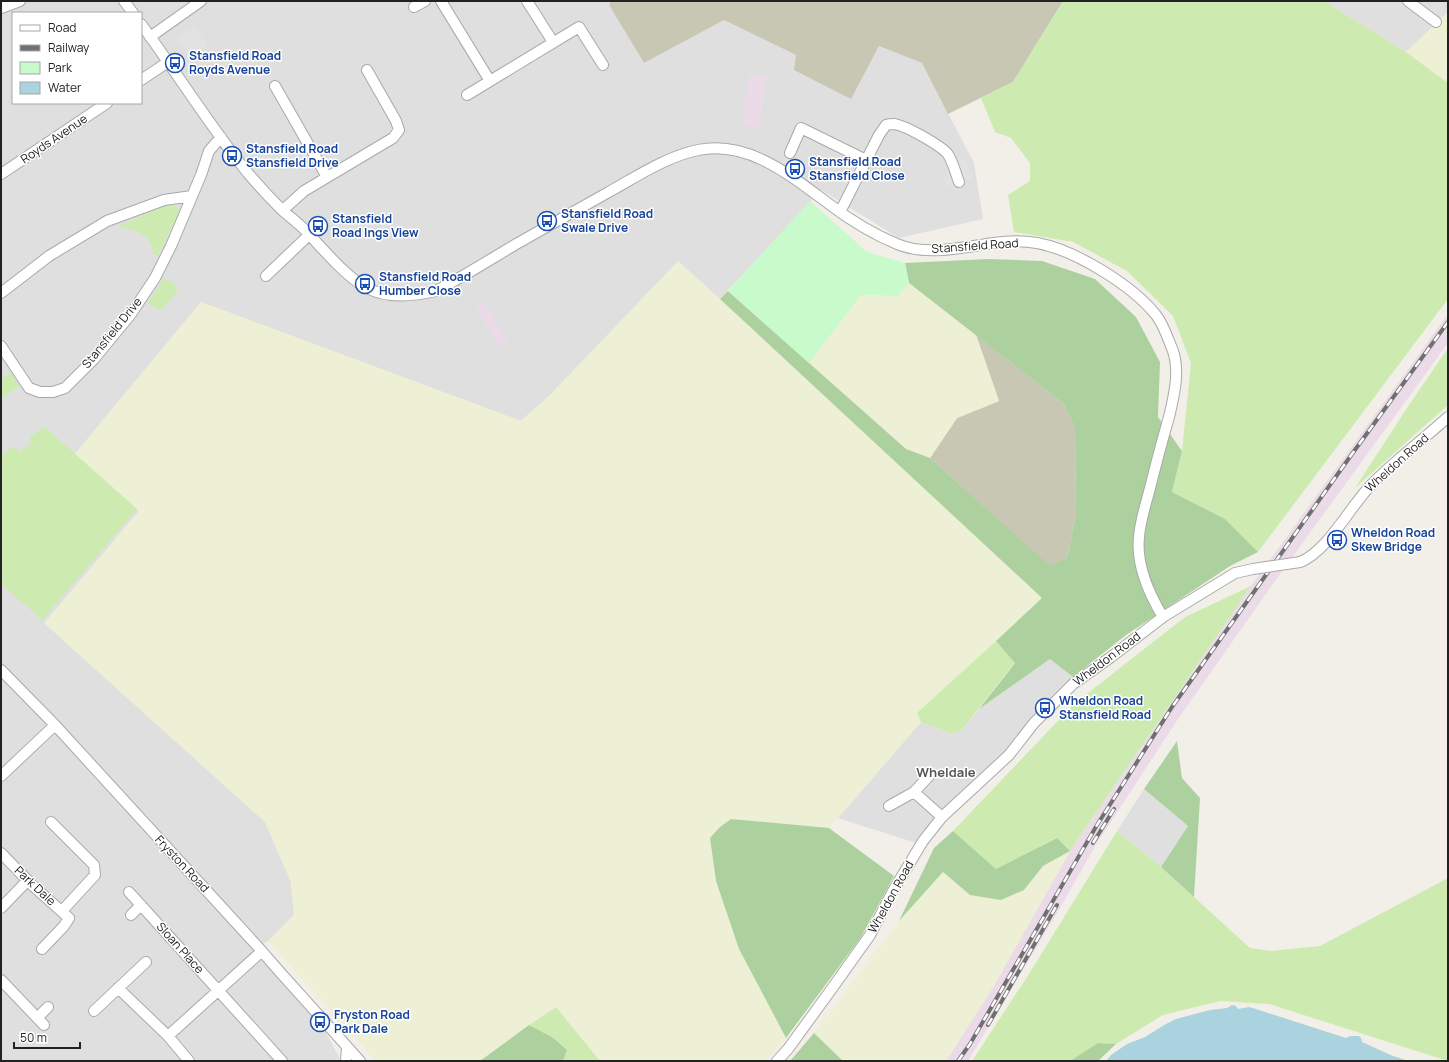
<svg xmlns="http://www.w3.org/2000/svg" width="1449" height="1062" viewBox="0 0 1449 1062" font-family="Manrope,sans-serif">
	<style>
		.residential { fill: #e0dfdf; fill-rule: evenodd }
		.industrial { fill: #ebdbe8 }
		.construction { fill: #c7c7b4 }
		.farmland { fill: #eef0d5 }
		.grass { fill: #cdebb0 }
		.forest { fill: #add19e }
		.park { fill: #c8facc }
		.parking { fill: #e2e2e2 }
		.water { fill: #aad3df }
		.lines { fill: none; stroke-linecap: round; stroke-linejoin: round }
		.minor-casing { stroke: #a9a9a9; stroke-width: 12 }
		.minor { stroke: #fff; stroke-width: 10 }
		.rail-casing { stroke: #707070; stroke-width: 4 }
		.rail { stroke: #fff; stroke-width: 2.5; stroke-dasharray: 8; stroke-linecap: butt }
		.minor-bridge-casing { stroke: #a9a9a9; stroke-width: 12; stroke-linecap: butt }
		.minor-bridge { stroke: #fff; stroke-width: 10 }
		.labels { text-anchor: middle; stroke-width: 3; stroke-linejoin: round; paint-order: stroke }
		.transit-label { font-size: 12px; font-weight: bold; fill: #164399; stroke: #fff; text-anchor: start }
		.street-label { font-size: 12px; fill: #222; stroke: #fff }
		.neighbourhood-label { font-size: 13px; font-weight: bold; fill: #555; stroke: #fff }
	</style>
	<rect width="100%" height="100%" fill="#f2efe9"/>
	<path class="residential" d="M1,1H611L609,5L644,63L724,20L796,55L850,99L879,46L922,63L974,163L983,219L899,238L821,190L720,299L678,262L550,395L521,421L201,302L75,454L139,511L45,623L265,822L291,882L294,915L268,941L259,947L314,1010L341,1061H1ZM13,13H141V103H13Z
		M1324,1H1448V12L1406,52Z
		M1050,659L1073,677L1002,757L916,843L838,818L921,722L952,734L961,731L979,709Z
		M1144,789L1188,826L1161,867L1117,831Z"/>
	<path class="industrial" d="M749,75L766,77L759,130L742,124Z
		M484,302L508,342L499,347L476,307Z
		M1448,314V343L1275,581L1178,719L1097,843L1060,908L968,1061H946L994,985L1070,851L1251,586Z"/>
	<path class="construction" d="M611,1H1063L1013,82L948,114L922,63L879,46L851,99L794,70L796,55L724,20L644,63L609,5Z
		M976,335L1063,403L1075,428L1076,514L1067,558L1050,567L930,458L957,418L999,401Z"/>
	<path class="farmland" d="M1448,12V83L1406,52Z
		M678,261L720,299L1042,598L918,713L921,722L829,828L731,819L711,845L716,881L739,949L786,1038L766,1061H600L556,1007L529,1025L480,1061H376L268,941L294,915L291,882L265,822L44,623L139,511L75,454L201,302L521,421L550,395Z
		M909,283L976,335L999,401L957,418L930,458L906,449L809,363L861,295L898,296Z
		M1070,851L994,986L946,1061H843L814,1033L899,921L943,872L970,895L1024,890L1043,866Z"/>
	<path class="grass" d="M1063,1H1324L1406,52L1448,83V299L1258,552L1225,519L1172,492L1182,451L1191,363L1173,316L1127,271L1071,241H1067L1014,232L1008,195L1030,181V163L1011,138L995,132L981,98L1013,82Z
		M168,204L174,205L180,211L158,256L153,254C153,234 134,230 118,226Z
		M164,278L176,285L178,290L164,308L159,310L148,303Z
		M1448,348V405L1355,488L1409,405Z
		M10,371L20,386L1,398V379L10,374L8,372Z
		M45,427L137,509L42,620L1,584V455L15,446L19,452L32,443L29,437Z
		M1251,586L1070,851L1056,838L996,869L953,831L1074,704L1185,617Z
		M996,641L1015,662L961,731L952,734L921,722L917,713Z
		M1117,831L1161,867L1250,948L1271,951L1320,946L1448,878V1061L1269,1004L1220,1001L1163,1015L1116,1044L1098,1043L1070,1061H972L1029,974Z
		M556,1007L600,1061H563L566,1050L552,1037L529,1025Z"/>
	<path class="forest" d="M988,259L1042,261L1095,279L1136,317L1160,362L1158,417L1182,451L1172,492L1225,519L1258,552L1230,566L1126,635L1073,677L1050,659L979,709L1015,663L996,641L1042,598L720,299L728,291L906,449L930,458L1050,566L1067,558L1076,514L1075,428L1063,403L909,283L905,263Z
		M1177,741L1182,778L1200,798L1194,897L1161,867L1188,826L1144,789Z
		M731,819L829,828L894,876L861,937L786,1038L739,949L716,881L710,838L720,827Z
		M953,831L996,869L1057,838L1070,851L1043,866L1024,890L1001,900L970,895L943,872L899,921L934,848Z
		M529,1025L552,1037L567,1050L563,1061H480Z
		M814,1033L843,1061H790Z
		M1098,1043L1116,1044L1098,1061H1070Z"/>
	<path class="park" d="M810,201L867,252L905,263L909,283L898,296L861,295L809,363L728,291Z"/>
	<path class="parking" d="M195,26L208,46L191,58L177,37Z
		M965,159L972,178L948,187L943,176L950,173L957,162Z"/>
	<path class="water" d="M1232,1005L1236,1006L1238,1009L1249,1007L1256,1009L1346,1038L1350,1036H1359L1361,1038L1362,1042L1393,1056L1409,1061H1106L1111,1055L1127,1044L1145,1037L1166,1024L1176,1019L1210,1010L1227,1008Z"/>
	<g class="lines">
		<g class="minor-casing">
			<path id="minor" d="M124,1L133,13
				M441,1L490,81L579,27L603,65
				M527,1L553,42
				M1408,1L1436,22
				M414,7L425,1
				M1,8L20,1
				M141,24C177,73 209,125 247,172C258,185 270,198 282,210C290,217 298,223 305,230C322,248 346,277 367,288C388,299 413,296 436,291C464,276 491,259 518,243C548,226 577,210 607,193C636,177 665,157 698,150C749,140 791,176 829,204C850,220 873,234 897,244C930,258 969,245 1003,242C1013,241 1026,241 1037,243C1075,250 1132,285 1156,315C1164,325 1168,339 1173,351C1180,372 1174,396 1169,417C1162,441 1156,464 1150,488C1146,504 1140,521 1139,537C1136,565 1149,594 1163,617
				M150,37L201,1
				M141,80L168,62
				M275,86L327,177
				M467,95L490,81
				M790,153L801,128L866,160
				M1,174L107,103
				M283,210L304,191L393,138L399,130L396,121L367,70
				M840,212L879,135L886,125C889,124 892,124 895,124C908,127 938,144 947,153C953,161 955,172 959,182
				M266,276L309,235
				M1,293L49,256L107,221L164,200L192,196
				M1,346L29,388L40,392H53L65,388L94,359L131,314L155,278L171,246L201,175L209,151L221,137
				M1300,562C1327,552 1351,505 1372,484C1395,460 1423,440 1448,417
				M1,670L55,725L259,948L279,971L360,1061
				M1,776L55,725
				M914,792L942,817
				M889,806L914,792L929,776
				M51,822L94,865L95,875L62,911
				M1,853L32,885L69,918L64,926L42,949
				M129,892L282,1061
				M1,908L28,880
				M131,915L141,905
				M1,980L44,1025
				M118,988L168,1036L189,1061
				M94,1011L146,962
				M37,1018L48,1007
				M168,1036L262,951
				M346,1061L347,1047
				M777,1061L788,1049L833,987L870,935L893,891L923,841L942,817L1009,755L1034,723L1073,684L1111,657L1163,617L1235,573L1253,569"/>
		</g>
		<use href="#minor" class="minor"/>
		<g class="rail-casing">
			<path id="rail" d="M1093,843L1114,809
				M988,1025L1057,905
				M958,1061L970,1044L1097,825L1172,707L1352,454L1448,322"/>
		</g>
		<use href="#rail" class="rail"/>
		<g class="minor-bridge-casing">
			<path id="minor-bridge" d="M1253,569L1300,562"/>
		</g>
		<use href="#minor-bridge" class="minor-bridge"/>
	</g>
	<defs>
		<g id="bus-ring" transform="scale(1)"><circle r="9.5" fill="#fff" stroke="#1a4fb4" stroke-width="1.5"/><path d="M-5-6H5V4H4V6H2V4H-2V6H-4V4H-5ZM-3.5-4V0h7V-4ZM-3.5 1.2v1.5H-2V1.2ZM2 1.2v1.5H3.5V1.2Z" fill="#1a4fb4"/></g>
	</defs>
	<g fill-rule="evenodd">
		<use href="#bus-ring" x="175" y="63"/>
		<use href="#bus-ring" x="232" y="156"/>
		<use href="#bus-ring" x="795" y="169"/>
		<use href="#bus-ring" x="547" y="221"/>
		<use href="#bus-ring" x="318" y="226"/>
		<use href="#bus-ring" x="365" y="284"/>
		<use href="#bus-ring" x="1337" y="540"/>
		<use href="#bus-ring" x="1045" y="708"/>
		<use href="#bus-ring" x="320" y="1022"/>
	</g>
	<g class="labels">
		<g class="transit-label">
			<text x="189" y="60">Stansfield Road<tspan x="189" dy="14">Royds Avenue</tspan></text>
			<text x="246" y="153">Stansfield Road<tspan x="246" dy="14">Stansfield Drive</tspan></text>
			<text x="809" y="166">Stansfield Road<tspan x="809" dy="14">Stansfield Close</tspan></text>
			<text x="561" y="218">Stansfield Road<tspan x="561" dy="14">Swale Drive</tspan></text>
			<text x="332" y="223">Stansfield<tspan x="332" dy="14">Road Ings View</tspan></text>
			<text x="379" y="281">Stansfield Road<tspan x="379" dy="14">Humber Close</tspan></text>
			<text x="1351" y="537">Wheldon Road<tspan x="1351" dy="14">Skew Bridge</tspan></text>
			<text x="1059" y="705">Wheldon Road<tspan x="1059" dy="14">Stansfield Road</tspan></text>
			<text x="334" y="1019">Fryston Road<tspan x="334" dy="14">Park Dale</tspan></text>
		</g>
		<g class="street-label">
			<text transform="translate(54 139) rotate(-34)" y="4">Royds Avenue</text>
			<text transform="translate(975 246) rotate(-4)" y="4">Stansfield Road</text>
			<text transform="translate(112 333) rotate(-51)" y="4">Stansfield Drive</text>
			<text transform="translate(1397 463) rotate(-42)" y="4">Wheldon Road</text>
			<text transform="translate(1107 659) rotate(-37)" y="4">Wheldon Road</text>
			<text transform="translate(182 864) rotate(47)" y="4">Fryston Road</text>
			<text transform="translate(35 886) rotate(43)" y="4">Park Dale</text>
			<text transform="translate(891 897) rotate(-61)" y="4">Wheldon Road</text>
			<text transform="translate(180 948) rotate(48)" y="4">Sloan Place</text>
		</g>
		<g class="neighbourhood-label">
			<text x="946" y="777">Wheldale</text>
		</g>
	</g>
	<rect width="1449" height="1062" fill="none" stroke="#222222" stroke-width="4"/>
	<rect x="12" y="12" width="130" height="92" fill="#ffffff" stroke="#a7a7a7"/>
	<rect x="20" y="25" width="20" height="6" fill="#ffffff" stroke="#a7a7a7"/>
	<text x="48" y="32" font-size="12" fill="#222222">Road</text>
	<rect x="20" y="45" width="20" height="6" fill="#707070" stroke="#a7a7a7"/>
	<text x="48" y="52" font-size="12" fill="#222222">Railway</text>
	<rect x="20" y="62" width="20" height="12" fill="#c8facc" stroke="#a7a7a7"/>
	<text x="48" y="72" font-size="12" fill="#222222">Park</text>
	<rect x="20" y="82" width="20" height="12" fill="#aad3df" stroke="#a7a7a7"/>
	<text x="48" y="92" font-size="12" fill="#222222">Water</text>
	<path d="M14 1042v6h66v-6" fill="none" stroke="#222222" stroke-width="2"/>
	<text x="20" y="1042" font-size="12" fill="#222222" stroke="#ffffff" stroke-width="3" paint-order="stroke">50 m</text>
</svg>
